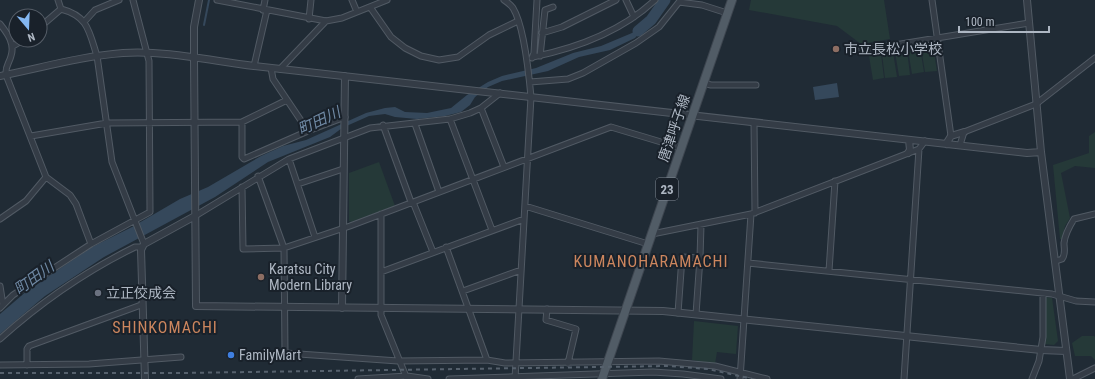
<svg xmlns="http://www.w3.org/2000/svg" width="1095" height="379" viewBox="0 0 1095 379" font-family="'Roboto Condensed','Noto Sans JP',sans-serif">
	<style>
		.green { fill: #253938 }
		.water { fill: #35485b }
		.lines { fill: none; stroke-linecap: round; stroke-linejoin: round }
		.stream { stroke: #35485b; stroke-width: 2 }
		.river { stroke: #35485b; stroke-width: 11 }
		.minor-casing { stroke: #515a64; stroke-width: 7 }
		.tertiary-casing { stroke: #515a64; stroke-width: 8 }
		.primary-casing { stroke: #3d454f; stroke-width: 10 }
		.minor { stroke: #343c46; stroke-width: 5 }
		.tertiary { stroke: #343c46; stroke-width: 6 }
		.primary { stroke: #515c66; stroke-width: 8 }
		.rail { stroke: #56616d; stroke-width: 2; stroke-dasharray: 4 4; stroke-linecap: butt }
		.education-dot { fill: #8d6e63; stroke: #19212a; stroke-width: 1.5 }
		.worship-dot { fill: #6b7280; stroke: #19212a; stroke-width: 1.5 }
		.shop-dot { fill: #3f7fe0; stroke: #19212a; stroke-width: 1.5 }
		.labels { text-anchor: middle; stroke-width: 4; stroke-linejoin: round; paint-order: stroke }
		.shield { fill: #19212a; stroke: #818a95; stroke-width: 1 }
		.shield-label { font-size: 13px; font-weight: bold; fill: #aeb7c3 }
		.poi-label { font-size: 14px; fill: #aeb7c3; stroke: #19212a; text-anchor: start }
		.street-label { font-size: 14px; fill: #aeb7c3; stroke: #19212a }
		.water-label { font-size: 15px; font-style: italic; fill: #708aa5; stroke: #19212a }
		.quarter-label { font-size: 16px; letter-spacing: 1px; fill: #cd865e; stroke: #19212a }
	</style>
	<rect width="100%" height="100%" fill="#202b35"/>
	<path class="green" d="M751,0H884L890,39L861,44L837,26L749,10Z
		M933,46L937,71L925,72L921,48Z
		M920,48L924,72L912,74L908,50Z
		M907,50L910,75L899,76L895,52Z
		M893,52L897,77L885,78L882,54Z
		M881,54L884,78L873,80L869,56Z
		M1095,132V168L1075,166L1061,173L1070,218L1065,226L1062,239H1060L1053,165L1089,153V136Z
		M379,162L395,206L351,222L349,221V173Z
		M1046,297L1052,298L1058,341L1054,345L1044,344Z
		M694,321L738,326L736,354L717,352L715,364L692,360Z
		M1082,336H1094L1095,337V360L1091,356H1075L1072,343Z"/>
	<path class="water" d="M651,20L635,38L610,50L579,57L548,71L502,81L488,87L475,97L470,105L461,112L445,116L417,119L395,117L385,114L369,116L342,128L330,137L268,162L215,197L104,257L45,296L0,334V314L28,290L92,247L132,227L180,199L208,187L261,156L283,146L306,140L366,113L385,108L395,107L405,112L427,113L451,108L467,95L488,82L502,76L536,68L573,53L601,46L632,33Z
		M837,83L839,97L815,100L813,87Z"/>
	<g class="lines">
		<path class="stream" d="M204,25L209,0"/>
		<path class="river" d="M638,31L651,20L665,0"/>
		<g class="minor-casing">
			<path id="minor" d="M58,0L61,9
				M217,0L326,21L342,18L387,0
				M352,0L357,12
				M504,0C507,2 511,5 513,8C524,26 529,75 531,97L515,379
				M626,0L634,17
				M932,0L951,136
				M370,7L391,37L405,48L421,56L439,60L458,57L489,35L518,21
				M61,9C88,16 89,31 97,56L112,162L144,244
				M263,10L265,0
				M309,19L311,0
				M84,22L95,10L119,0
				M0,24C8,34 15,44 11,56C9,64 5,66 6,75L46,177L70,195L76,204L91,244
				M40,27L61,9
				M542,33L562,27L616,0
				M13,46L23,40
				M858,51L1029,23
				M540,56L545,10L553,7
				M533,57C577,48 622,31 655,0
				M532,58L534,53L537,0
				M254,66L267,10
				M271,68L273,79L308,131
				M280,69L326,21
				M530,82L568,79L583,73L636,43L659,27L679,2L702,5L727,13
				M703,83L711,85H756
				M481,108L504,167
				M450,119L492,230
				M242,122V157L244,159L308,131L345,117
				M754,122L755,213
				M415,124L439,192
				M383,125L411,202
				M31,136L107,123L242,122L287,100
				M960,145L964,132L1036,104L1095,58
				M289,159L315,237
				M258,176L284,248L285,353L398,361L487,360L505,363L659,361L715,366L767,379
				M298,184L343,169
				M242,187L243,249L284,248L350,226L611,127L681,148
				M413,202L433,252
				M525,206L648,244
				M381,214V315L407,379
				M195,216L289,159L370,128L450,119L470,113L481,108L500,93
				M0,219L26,201L46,177
				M652,234L751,214L919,149L925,141
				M446,247L487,360
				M1056,261L1062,259C1066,254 1064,249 1064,243C1065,234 1069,227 1074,219L1095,214
				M748,263L1052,294L1076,301L1095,302
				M829,271L835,181
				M381,272L524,219
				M0,286L3,305
				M463,291L521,270
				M0,308L13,295L91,244L150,212L149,61L133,0
				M547,309L546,320L576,329L568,363
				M678,313L682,257L700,258L701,225
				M696,314L700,258
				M0,339C41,302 86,271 135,247H142
				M0,365L89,364L181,357
				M27,365V349L29,346L141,305
				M358,379L407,376L428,379
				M449,379L653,372L683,374L721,379
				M740,379L751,214
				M904,379L919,149
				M1032,379L1039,361L1043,337V294
				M1073,379L1095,368"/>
		</g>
		<g class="tertiary-casing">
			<path id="tertiary" d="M199,0L194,27V58L196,306L663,311L1041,350L1066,351
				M1027,0L1041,152L1070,379
				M0,76C41,68 82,56 123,53C165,50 212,61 254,66L1027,153L1041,152
				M946,144L951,136L964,132
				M908,153L910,150L909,140
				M342,308L345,76
				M145,379L141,250L144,244L195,216"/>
		</g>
		<g class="primary-casing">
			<path id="primary" d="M602,379L732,0"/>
		</g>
		<use href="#minor" class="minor"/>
		<use href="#tertiary" class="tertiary"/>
		<use href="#primary" class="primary"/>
		<path class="rail" d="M0,373H180L668,366L708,369L752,379"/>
	</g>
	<g class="education-dot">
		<circle cx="836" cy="49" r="4"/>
		<circle cx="261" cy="277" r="4"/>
	</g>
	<circle class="worship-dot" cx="98" cy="293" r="4"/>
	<circle class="shop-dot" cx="231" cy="355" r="4"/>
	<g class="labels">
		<rect class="shield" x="656" y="178" width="22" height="22" rx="3"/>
		<g class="shield-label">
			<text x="667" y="194">23</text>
		</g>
		<g class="poi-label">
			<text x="844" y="54">市立長松小学校</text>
			<text x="269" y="274">Karatsu City<tspan x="269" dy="16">Modern Library</tspan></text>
			<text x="106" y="298">立正佼成会</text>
			<text x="239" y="360">FamilyMart</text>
		</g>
		<g class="street-label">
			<text transform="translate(674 128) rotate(-71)" y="5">唐津呼子線</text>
		</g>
		<g class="water-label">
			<text transform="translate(319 121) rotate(-25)" y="5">町田川</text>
			<text transform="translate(34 278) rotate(-36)" y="5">町田川</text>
		</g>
		<g class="quarter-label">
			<text x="651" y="267">KUMANOHARAMACHI</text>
			<text x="165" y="333">SHINKOMACHI</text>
		</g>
	</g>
	<g transform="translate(28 28) rotate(161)"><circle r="19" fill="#19212a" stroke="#555d67"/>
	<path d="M0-3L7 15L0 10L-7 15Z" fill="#83b7f2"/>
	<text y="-6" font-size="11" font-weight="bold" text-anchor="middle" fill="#aeb7c3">N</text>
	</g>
	<path d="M959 26v6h90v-6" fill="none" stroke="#aeb7c3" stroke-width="2"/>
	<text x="965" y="26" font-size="12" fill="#aeb7c3" stroke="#19212a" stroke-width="3" paint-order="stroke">100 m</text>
</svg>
